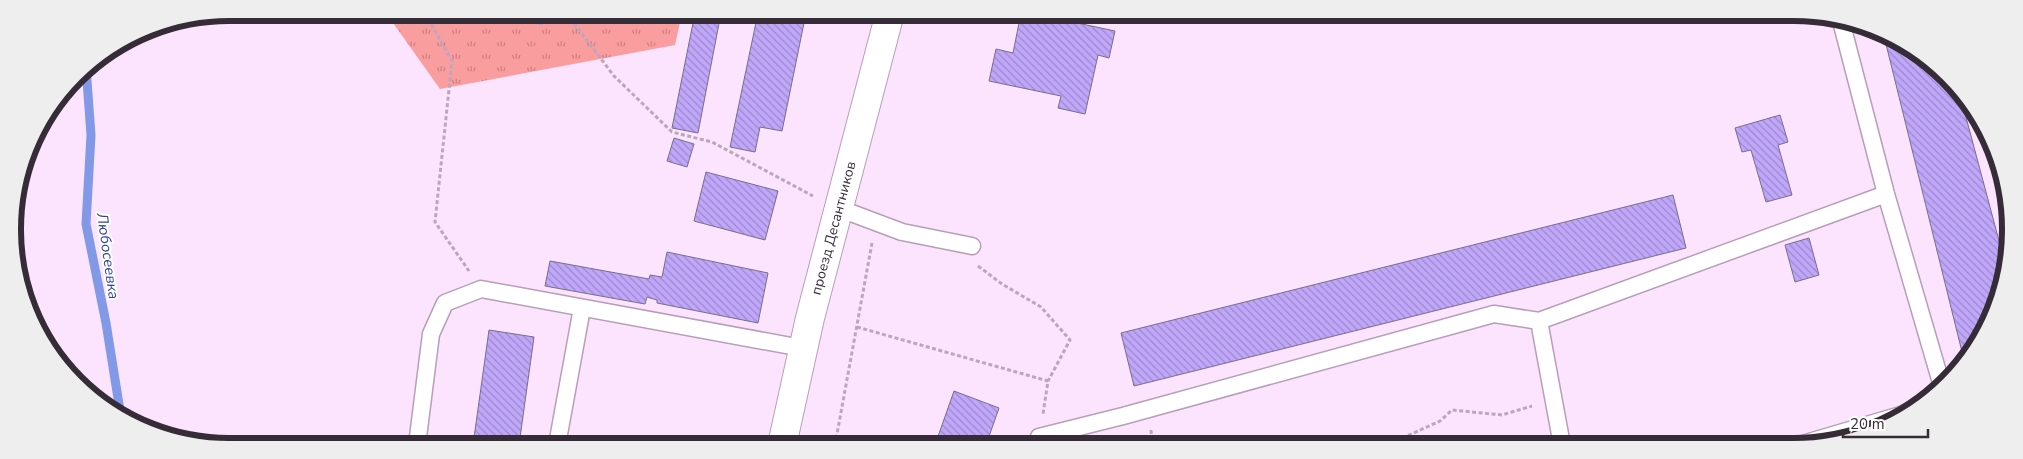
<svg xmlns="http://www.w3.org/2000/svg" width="2023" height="459" viewBox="0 0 2023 459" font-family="'Nunito Sans',sans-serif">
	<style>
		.grass { fill: url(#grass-tufts) }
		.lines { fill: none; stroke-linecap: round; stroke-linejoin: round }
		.stream { stroke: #8199e7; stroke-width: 9 }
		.building { fill: url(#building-back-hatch); stroke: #766e8a }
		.service-casing { stroke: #b79fb8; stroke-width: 19 }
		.tertiary-casing { stroke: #b79fb8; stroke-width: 30 }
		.path { stroke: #bba7bc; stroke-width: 3; stroke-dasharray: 4 2.5; stroke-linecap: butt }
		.service { stroke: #fff; stroke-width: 16 }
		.tertiary { stroke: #fff; stroke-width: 28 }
		.labels { text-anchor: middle; stroke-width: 4; stroke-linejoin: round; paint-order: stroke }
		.street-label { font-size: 14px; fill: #362c37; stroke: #fff }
		.water-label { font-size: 15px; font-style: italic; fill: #3246a0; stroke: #fff }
		.rim { fill: none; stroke: #362c37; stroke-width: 6 }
	</style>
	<defs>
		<pattern id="grass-tufts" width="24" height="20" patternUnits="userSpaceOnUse" patternTransform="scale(1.25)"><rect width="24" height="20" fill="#fa9d9e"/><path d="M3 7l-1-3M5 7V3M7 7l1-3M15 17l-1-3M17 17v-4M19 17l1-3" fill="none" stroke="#cb8082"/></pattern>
		<pattern id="building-back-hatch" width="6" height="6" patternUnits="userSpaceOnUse" patternTransform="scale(1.25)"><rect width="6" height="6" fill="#c0a7fa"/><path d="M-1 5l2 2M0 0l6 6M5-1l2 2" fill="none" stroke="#9d88cb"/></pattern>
	</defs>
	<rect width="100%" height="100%" fill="#fce3fe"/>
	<path class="grass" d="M386,13H682L675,45L440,89Z"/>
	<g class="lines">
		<path class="stream" d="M86,67L91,135L86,224L106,323L121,417"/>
	</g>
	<path class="building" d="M695,13H721L698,133L672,128Z
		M758,13H806L782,131L760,127L755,152L730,147Z
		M1021,13H1050L1049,17L1115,31L1109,58L1098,55L1085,114L1058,108L1061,96L989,81L996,49L1013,53Z
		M1193,14H1221L1220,20Z
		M1884,36L1902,42L1959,91L2006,267L1988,326L1964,360Z
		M1780,115L1788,142L1778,145L1792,195L1766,202L1751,150L1742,152L1735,128Z
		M674,138L694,144L687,167L667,161Z
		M706,172L778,191L765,240L694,221Z
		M1673,195L1686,248L1134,386L1121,333Z
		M1809,238L1819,275L1795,282L1785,245Z
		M667,252L768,273L758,323L657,303V300L647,297L645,304L545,286L550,261L649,279L650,275L662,277Z
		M489,330L534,337L519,445H473Z
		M954,391L999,408L986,445H935Z"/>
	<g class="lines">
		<g class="service-casing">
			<path id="service" d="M1815,14L1839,20
				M1841,21L1886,194L1942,386
				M838,208L902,232L972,246
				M1539,321L1886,194
				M417,445L431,334L445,303L481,289L802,348
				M557,445L582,308
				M1036,445L1039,437L1123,416L1494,314L1539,321L1562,445
				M1799,445L1904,414"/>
		</g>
		<g class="tertiary-casing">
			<path id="tertiary" d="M782,445L810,318L890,13"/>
		</g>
		<path class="path" d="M425,13L452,61L435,222L469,271
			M515,13L540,24L567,13
			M566,13L614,76L672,132L712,142L813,196
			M978,266L1002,284L1041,307L1070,340L1048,381
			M857,327L1048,381L1043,414
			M1151,430L1152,445
			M835,445L872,243
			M1351,445L1396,441L1440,421L1452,410L1502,415L1532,406"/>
		<use href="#service" class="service"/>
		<use href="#tertiary" class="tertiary"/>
	</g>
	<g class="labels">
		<g class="street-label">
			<text transform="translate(833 228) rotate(-75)" y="5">проезд Десантников</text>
		</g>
		<g class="water-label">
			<text transform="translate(108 256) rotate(82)" y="5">Любосеевка</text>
		</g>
	</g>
	<path d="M0 0H2023V459H0ZM229 21H1794A208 208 0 0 1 2002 229V230A208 208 0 0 1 1794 438H229A208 208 0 0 1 21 230V229A208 208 0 0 1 229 21Z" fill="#efeeef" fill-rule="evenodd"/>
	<path class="rim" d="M229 21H1794A208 208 0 0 1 2002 229V230A208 208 0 0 1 1794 438H229A208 208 0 0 1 21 230V229A208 208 0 0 1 229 21Z"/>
	<path d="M1843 429v8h85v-8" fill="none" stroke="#362c37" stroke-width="2.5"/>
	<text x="1850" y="429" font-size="15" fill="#362c37" stroke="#ffffff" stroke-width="4" paint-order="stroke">20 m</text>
</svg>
